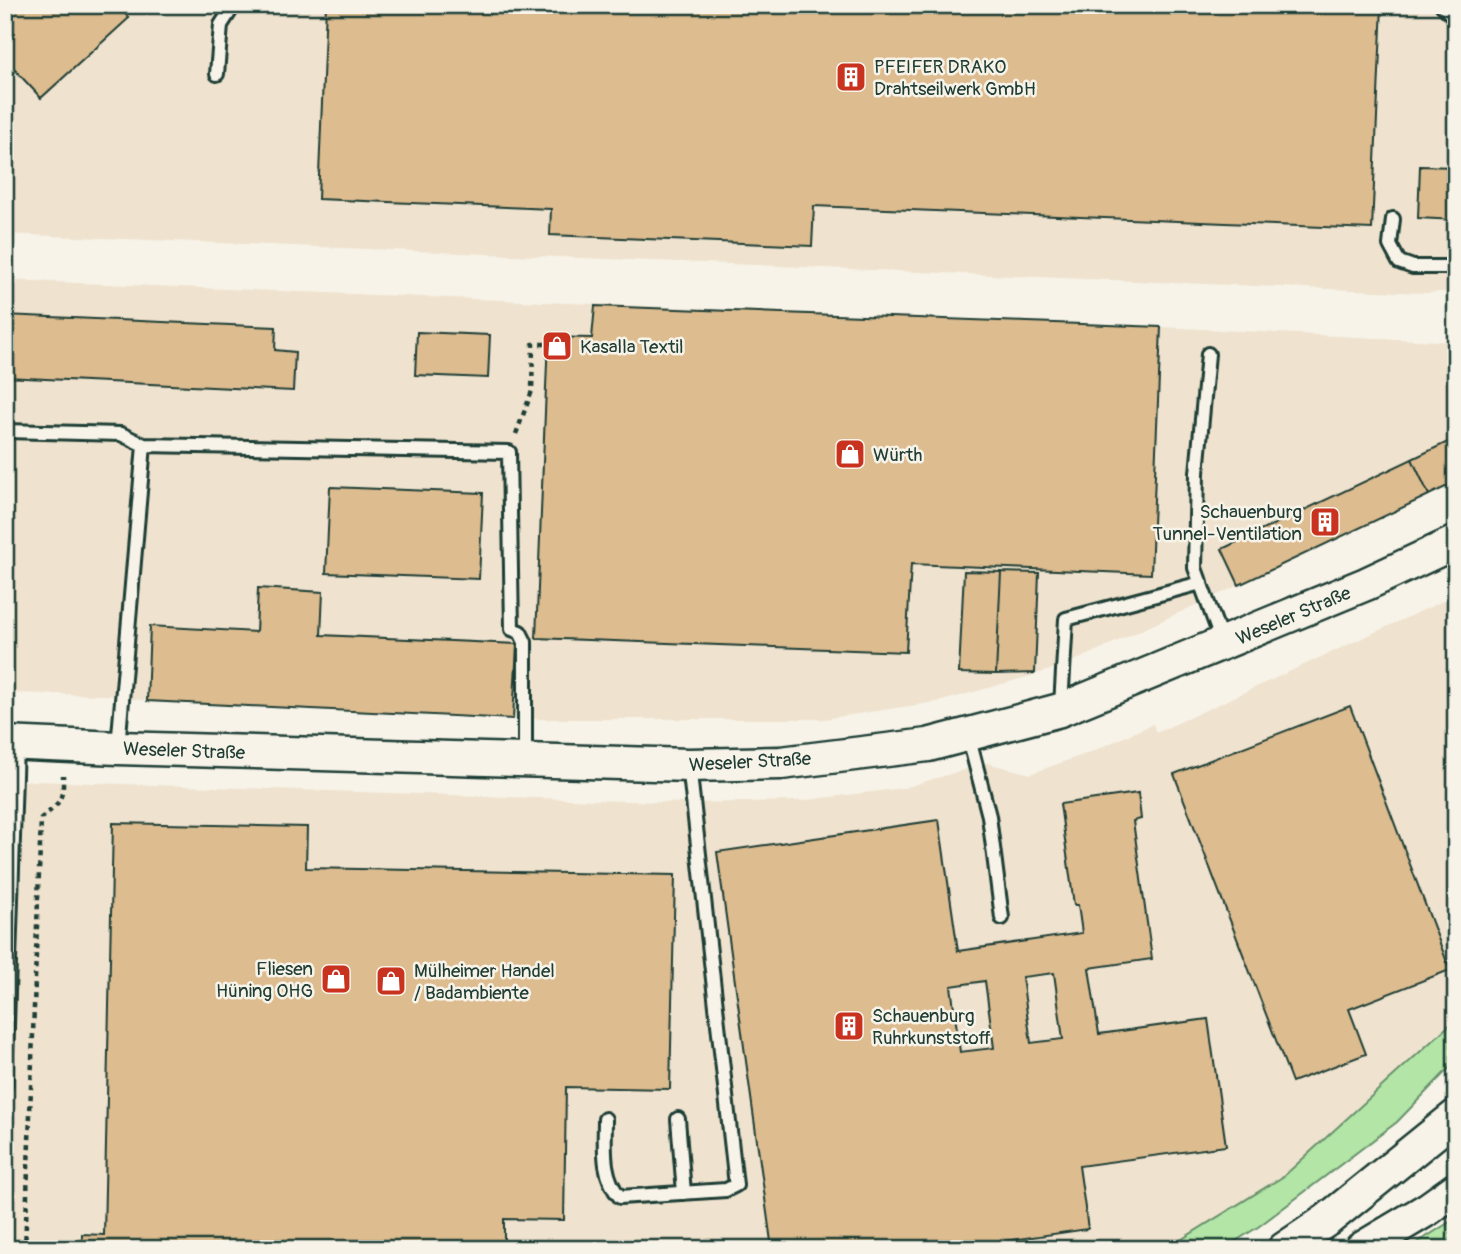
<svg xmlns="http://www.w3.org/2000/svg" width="1461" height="1254" viewBox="0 0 1461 1254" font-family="Pangolin,sans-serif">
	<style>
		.built { fill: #efe2ce }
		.green { fill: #b2e5a6; stroke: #68916d; stroke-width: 2 }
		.building { fill: #ddbc90; stroke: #1f3d34; stroke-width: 2; fill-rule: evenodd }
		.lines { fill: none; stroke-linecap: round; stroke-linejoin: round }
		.lane-casing { stroke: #1f3d34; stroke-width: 18 }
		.secondary-casing { stroke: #1f3d34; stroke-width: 37 }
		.path { stroke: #1f3d34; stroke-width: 4.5; stroke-dasharray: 5 5; stroke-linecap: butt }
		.lane { stroke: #f7f3e8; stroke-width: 12 }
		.secondary { stroke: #f7f3e8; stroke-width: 32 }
		.labels { text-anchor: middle; stroke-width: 5; stroke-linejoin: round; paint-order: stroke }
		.poi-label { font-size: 19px; fill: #1f3d34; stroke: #f7f3e8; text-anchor: start }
		.street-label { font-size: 19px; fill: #1f3d34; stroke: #f7f3e8 }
	</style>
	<rect width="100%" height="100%" fill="#f7f3e8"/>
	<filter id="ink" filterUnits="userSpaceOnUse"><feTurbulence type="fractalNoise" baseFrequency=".0143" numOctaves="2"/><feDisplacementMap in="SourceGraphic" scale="14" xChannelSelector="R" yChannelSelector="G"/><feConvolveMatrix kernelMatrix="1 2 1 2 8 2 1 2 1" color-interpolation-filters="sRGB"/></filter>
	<g filter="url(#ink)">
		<path class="built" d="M5,5H1456V291L1425,293L5,234Z
			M5,280L1161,327L1456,342V482L1239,585L1070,663L1034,675L942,701L824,719H513L147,701L109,695L5,693Z
			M1456,595V1019L1284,1176L1166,1249H5V780L685,803L799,801L904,788L987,763L1030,774L1091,752L1153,724L1156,733Z"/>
		<path class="green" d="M1456,1019V1061L1397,1122L1258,1227L1223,1249H1166L1284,1176Z
			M1456,1218V1249H1407Z"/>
		<path class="building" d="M5,5H117L129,18L41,98L5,59Z
			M326,5H1382L1372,229L814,206L812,246L550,235L551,209L318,199Z
			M1420,166L1456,167V220L1418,218Z
			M595,306L1161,327L1151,574L911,564L906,652L536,638L548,337L592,338Z
			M5,315L276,327L275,350L295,352L293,391L5,377Z
			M417,332L490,335L488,378L415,375Z
			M1456,438V482L1429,495L1412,459Z
			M1412,459L1429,495L1239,585L1222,549Z
			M330,487L483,493L479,579L326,573Z
			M964,571L1001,572L996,674L959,673Z
			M1001,572L1039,573L1035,673L996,674Z
			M258,588L323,592L321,635L517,644L513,719L147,701L150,626L256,632Z
			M1350,706L1450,970L1349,1009L1366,1054L1292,1082L1174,774Z
			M1138,793L1141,819L1133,821L1152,959L1089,968L1099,1034L1208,1019L1226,1146L1079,1166L1088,1229L949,1249H772L717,852L939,820L958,951L1082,933L1078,905H1074L1060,804ZM1054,973L1063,1039L1031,1043L1022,977ZM985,981L994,1048L960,1052L951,986Z
			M113,823L307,827L306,868L675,875L670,1089L566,1087L564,1220L504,1219V1249H82V1234L104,1235Z
			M504,1244L674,1249H504Z"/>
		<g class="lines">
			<g class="lane-casing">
				<path id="lane" d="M1442,5L1456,19
					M217,74L221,25L234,5
					M1393,219L1390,245L1399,262L1413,267H1456
					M1208,354L1197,473L1195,568L1223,644
					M5,431L121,434L144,445
					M1061,706L1066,619L1201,583
					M968,735L989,816L1002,918
					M118,747L144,445L509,452L512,629L520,632L525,642V760
					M5,1086L16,744
					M605,1119C605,1146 601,1176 620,1197L726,1190L736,1185L689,765
					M678,1119L684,1193"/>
			</g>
			<g class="secondary-casing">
				<path id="secondary" d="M5,743L118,748L689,765L781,763L928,745L1060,710L1366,584L1456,542
					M1284,1249L1327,1220L1456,1116
					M1361,1249L1428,1209L1456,1189"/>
			</g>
			<path class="path" d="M516,434L532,391L533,344H548
				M25,1249L41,818C60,804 64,798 63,775"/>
			<use href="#lane" class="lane"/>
			<use href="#secondary" class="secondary"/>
		</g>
	</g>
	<defs>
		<g id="building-square" transform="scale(1.575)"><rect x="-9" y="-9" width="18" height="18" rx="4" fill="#c8321e" stroke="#f7f3e8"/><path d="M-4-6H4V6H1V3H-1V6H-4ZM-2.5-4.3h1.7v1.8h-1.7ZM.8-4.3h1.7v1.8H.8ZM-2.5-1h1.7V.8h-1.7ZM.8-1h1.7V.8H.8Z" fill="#fff"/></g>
		<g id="shop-square" transform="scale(1.575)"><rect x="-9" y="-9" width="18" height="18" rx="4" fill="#c8321e" stroke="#f7f3e8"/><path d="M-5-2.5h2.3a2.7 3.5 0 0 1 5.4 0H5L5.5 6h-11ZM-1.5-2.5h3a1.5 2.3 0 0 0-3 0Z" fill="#fff"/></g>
	</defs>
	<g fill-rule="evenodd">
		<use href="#building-square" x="851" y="77"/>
		<use href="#shop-square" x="557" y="346"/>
		<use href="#shop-square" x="850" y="454"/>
		<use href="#building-square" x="1325" y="522"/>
		<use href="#shop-square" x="336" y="979"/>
		<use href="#shop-square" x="391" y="981"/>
		<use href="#building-square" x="849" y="1026"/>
	</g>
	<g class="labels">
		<g class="poi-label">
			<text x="874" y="73">PFEIFER DRAKO<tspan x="874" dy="22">Drahtseilwerk GmbH</tspan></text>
			<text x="580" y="353">Kasalla Textil</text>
			<text x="873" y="461">Würth</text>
			<text x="1302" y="518" text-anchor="end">Schauenburg<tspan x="1302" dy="22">Tunnel-Ventilation</tspan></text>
			<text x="313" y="975" text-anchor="end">Fliesen<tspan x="313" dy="22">Hüning OHG</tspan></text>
			<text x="414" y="977">Mülheimer Handel<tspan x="414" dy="22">/ Badambiente</tspan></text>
			<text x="872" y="1022">Schauenburg<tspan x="872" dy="22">Ruhrkunststoff</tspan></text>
		</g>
		<g class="street-label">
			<text transform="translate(1293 615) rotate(-23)" y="7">Weseler Straße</text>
			<text transform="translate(184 750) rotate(2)" y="7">Weseler Straße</text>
			<text transform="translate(750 761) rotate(-3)" y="7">Weseler Straße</text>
		</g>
	</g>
	<rect width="1461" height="1254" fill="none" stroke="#f7f3e8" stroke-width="28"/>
	<rect x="14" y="14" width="1433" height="1226" fill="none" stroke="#1f3d34" stroke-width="2.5" filter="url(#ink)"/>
</svg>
